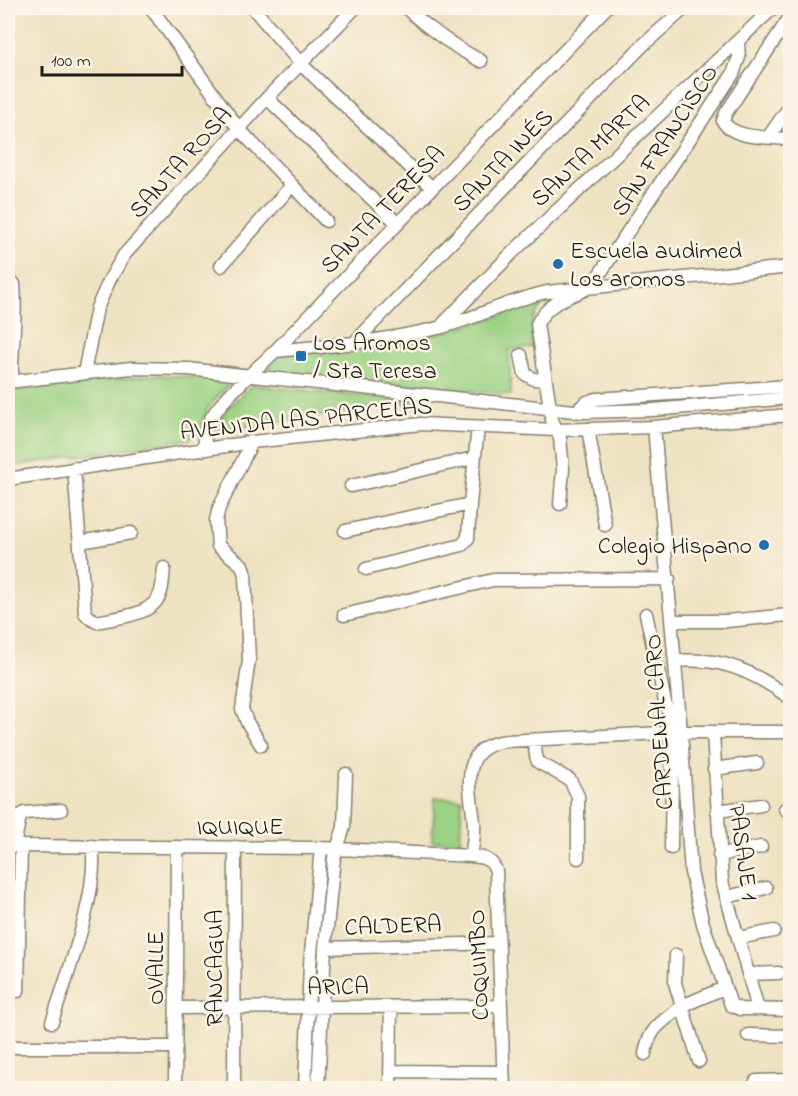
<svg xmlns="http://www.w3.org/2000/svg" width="798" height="1096" viewBox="0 0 798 1096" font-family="'Indie Flower',sans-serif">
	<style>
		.green { fill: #9bd183; stroke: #5c7650; stroke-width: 1.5 }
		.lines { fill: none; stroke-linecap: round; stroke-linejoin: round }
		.minor-casing { stroke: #867f6f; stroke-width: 15 }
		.minor { stroke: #fff; stroke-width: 12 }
		.poi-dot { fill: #1f6fb2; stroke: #fcf5e5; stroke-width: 2 }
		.labels { text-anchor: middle; stroke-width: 5; stroke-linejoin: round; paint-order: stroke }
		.street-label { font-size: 24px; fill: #1c1c1c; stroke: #fcf5e5 }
		.poi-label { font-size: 24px; fill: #1c1c1c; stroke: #fcf5e5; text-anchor: start }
	</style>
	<rect width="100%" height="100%" fill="#fcf5e5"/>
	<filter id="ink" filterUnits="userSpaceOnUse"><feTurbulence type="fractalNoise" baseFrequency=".0167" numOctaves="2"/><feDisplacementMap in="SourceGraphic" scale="12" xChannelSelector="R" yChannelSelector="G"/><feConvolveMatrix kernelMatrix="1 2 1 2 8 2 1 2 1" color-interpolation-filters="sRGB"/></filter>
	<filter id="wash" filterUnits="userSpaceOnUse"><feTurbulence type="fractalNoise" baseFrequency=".008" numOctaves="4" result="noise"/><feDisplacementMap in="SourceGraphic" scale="24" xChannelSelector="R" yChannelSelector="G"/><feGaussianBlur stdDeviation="1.35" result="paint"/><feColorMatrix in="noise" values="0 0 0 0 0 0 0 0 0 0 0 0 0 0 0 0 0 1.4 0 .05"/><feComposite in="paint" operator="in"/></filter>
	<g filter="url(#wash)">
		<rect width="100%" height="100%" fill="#efe2c2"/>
		<path class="green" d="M549,297C531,316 530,323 533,347L509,350L511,395L267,371L278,355L349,351L439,333L498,316Z
			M153,375L233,379L208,408L197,434L189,439L8,467V390Z
			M252,385L415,402L217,431L225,410Z
			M435,798L462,799L460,842L432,841Z"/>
	</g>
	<g filter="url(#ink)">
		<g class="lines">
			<g class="minor-casing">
				<path id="minor" d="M151,8L239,129L326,221
					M253,8L301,64L431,187
					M406,8C429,29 452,46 481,61
					M790,17L726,113L723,121C733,140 772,137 790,139
					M267,98L397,223
					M769,136L790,106
					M221,266L292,185
					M443,324L514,251L773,8
					M353,344L642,46L685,8
					M275,351C330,346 384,341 438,328C475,319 509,300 547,292L790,267
					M521,355L525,374L534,379L544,380
					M84,373L97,308L110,279L124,255L267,98L355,8
					M8,382L131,368L188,369L583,412L653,410L790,398
					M12,382C11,348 17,318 14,284
					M575,412L587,402L596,399L790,386
					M654,427L681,732L691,872L703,924L731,1005L740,1009L790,1010
					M588,429L605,525
					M252,442L219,508L216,520L218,546L242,565L245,575L249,660L242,709L247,722L261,745
					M204,448C205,442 205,435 206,429C214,404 256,370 275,351L606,8
					M74,468L85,613L90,618L97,622C118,617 155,616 161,591C163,584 163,576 164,568
					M8,479L252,442L421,424L556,430L654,427L790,415
					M351,486L474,458
					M560,504L563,469L560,438L552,420L537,324C548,302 570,296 591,287L733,74L739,57L738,43
					M345,531L470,504
					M80,542L131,533
					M366,569L462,545L468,538L470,504L478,427
					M646,614L665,702L670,716L672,769L671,848
					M344,615L493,580L669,579
					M672,621H727L788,615
					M675,660C688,661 701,660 713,662C741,666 768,682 790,698
					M713,733L722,881L758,1009
					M534,740L536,756L538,762L570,780L578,796V858
					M714,769L757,763
					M785,809H790
					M717,811L761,805
					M8,846L321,848L471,856C483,857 492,859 496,871L504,1088
					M14,846L20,816L25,813L61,810
					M719,855L761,847
					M471,856C473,845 475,834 474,823C471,790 457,746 507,741L681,732H790
					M726,897L766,888
					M738,938L774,931
					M325,948L498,943
					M676,955L675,983L682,1006L724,988
					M749,974L779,973
					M18,991L21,846
					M176,1008L500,1006
					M52,1022C66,977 100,891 92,846
					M748,1035L790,1036
					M8,1047H176
					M645,1054C649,1027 662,1023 682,1006L699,1061
					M390,1071L503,1072
					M756,1081L790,1080
					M175,1088L177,847
					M234,1088L235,847
					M305,1088L310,964L321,848
					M318,1088L325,948L334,858L344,827L346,774
					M390,1088L391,1007"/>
			</g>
			<use href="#minor" class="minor"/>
		</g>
	</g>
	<g class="poi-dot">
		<circle cx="558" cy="264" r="6"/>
		<rect x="295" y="350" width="12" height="12" rx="3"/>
		<circle cx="764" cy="545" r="6"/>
	</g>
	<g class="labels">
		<g class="street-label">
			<text transform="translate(664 140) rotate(-57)" y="8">SAN FRANCISCO</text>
			<text transform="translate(590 150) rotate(-43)" y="8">SANTA MARTA</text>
			<text transform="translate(502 160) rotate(-46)" y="8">SANTA INÉS</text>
			<text transform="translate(180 162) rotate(-48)" y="8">SANTA ROSA</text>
			<text transform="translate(382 209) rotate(-46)" y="8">SANTA TERESA</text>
			<text transform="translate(306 418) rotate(-6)" y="8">AVENIDA LAS PARCELAS</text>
			<text transform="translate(658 722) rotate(-94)" y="8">CARDENAL CARO</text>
			<text x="240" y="834">IQUIQUE</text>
			<text transform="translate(744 852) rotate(82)" y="8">PASAJE 1</text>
			<text transform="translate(393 925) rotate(-2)" y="8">CALDERA</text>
			<text transform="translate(478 965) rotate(-92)" y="8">COQUIMBO</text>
			<text transform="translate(155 968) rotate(-90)" y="8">OVALLE</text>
			<text transform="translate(214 968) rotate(-90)" y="8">RANCAGUA</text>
			<text transform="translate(338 986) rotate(-1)" y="8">ARICA</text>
		</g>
		<g class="poi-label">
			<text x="570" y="258">Escuela audimed<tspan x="570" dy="28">Los aromos</tspan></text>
			<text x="313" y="350">Los Aromos<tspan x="313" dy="28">/ Sta Teresa</tspan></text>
			<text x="752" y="553" text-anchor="end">Colegio Hispano</text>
		</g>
	</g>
	<rect width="798" height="1096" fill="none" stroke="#fcf5e5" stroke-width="30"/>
	<path d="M42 66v9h140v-9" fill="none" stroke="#1c1c1c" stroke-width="3"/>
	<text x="51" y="66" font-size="18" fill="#1c1c1c" stroke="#fcf5e5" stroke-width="4.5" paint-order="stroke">100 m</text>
</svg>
